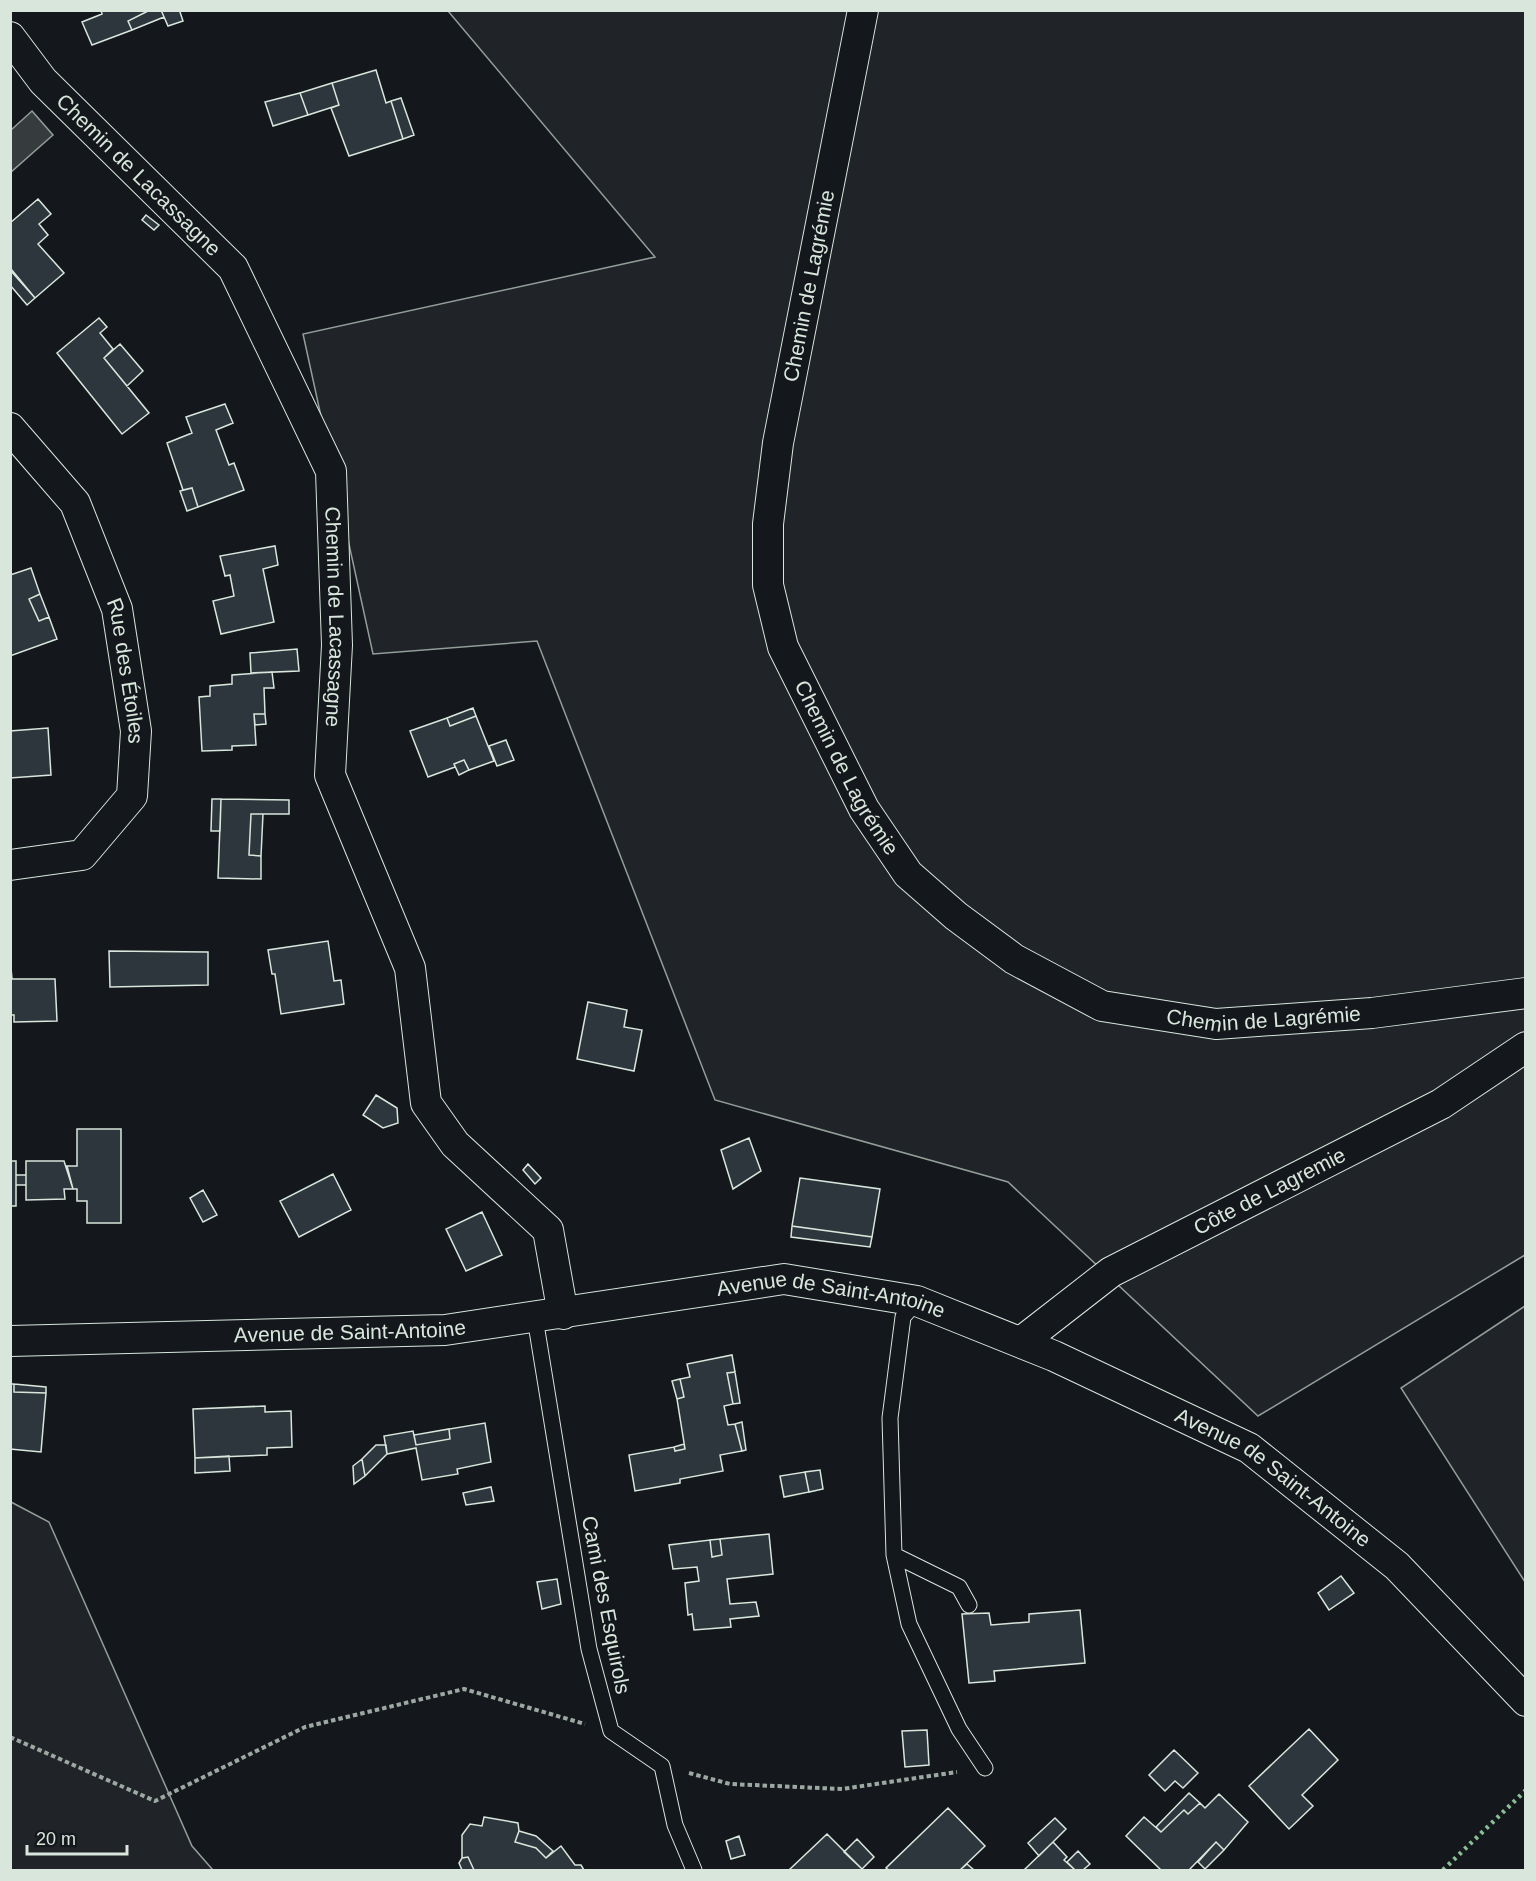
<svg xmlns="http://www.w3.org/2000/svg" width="1536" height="1881" viewBox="0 0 1536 1881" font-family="Helvetica,sans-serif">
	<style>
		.green { fill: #202428; stroke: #939e99; stroke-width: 1.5 }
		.water { fill: #363b3e; stroke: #939e99; stroke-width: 1.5 }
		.building { fill: #2c363c; stroke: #d8e6dc; stroke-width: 1.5 }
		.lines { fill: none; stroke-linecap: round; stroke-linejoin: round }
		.service-casing { stroke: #d8e6dc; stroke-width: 17 }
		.minor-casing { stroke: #d8e6dc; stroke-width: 32 }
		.path { stroke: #9da8a2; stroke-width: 4; stroke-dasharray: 4.5 3; stroke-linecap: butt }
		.service { stroke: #14181c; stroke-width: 15 }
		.minor { stroke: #14181c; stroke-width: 30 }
		.hedge { stroke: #8ac095; stroke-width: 4.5; stroke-dasharray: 3 4.5; stroke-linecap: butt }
		.labels { text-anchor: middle; stroke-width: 4.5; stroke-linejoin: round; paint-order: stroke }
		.street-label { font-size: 21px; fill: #d8e6dc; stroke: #14181c }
	</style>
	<rect width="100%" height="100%" fill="#14181c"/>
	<path class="green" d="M448,11H1525V1255L1258,1416L1008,1182L715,1100L537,641L373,654L303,334L655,257Z
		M1525,1306V1582L1401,1388Z
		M11,1502L49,1522L192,1846L213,1870H11Z"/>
	<path class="water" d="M32,111L53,135L11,172V130Z"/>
	<path class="building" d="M101,10H150L128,21L132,30L92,45L82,22L102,14Z
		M150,10H161L164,17L132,30L128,21Z
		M161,10H183L180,12L183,21L168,26Z
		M376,70L386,103L391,101L403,139L349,156L331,108L339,105L332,83Z
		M332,83L339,105L308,115L300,93Z
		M300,93L308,115L273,126L265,102Z
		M401,98L414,135L403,139L391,101Z
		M38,199L51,214L39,224L48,235L38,244L64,273L35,298L10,270V223Z
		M146,215L159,225L154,230L142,220Z
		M11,269L35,298L27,305L10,285Z
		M99,318L107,327L100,333L113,349L104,358L149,413L122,434L57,353Z
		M120,344L143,371L127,386L104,358Z
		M225,404L233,423L216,430L229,465L234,463L244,490L198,507L192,488L183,490L167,443L192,433L186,417Z
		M192,488L198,507L187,511L180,491Z
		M275,546L278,565L263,569L274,622L221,634L213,601L234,596L230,575L225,576L220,556Z
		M31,568L40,594L29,599L39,621L49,617L57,639L10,656V575Z
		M40,594L49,617L39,621L29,599Z
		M297,649L299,671L251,673L250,653Z
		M272,672L274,688H264L265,714H254L256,745L232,746V750L202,751L199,697L210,696V686L232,684V675Z
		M473,708L476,716L450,726L447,718Z
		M254,714H265L266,724L255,725Z
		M476,716L494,761L469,770L464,760L454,764L455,767L428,777L410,731L447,718L450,726Z
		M48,728L51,775L10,778V731Z
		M506,740L514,760L497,766L489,746Z
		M464,760L469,770L459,775L454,764Z
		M212,799H221L220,831H211Z
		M221,799L289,800V814H251L249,855L261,856V879L218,878Z
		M251,814H263L261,856L249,855Z
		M328,941L334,981L341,980L344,1004L281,1014L275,974H272L268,950Z
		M109,951L208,952V985L110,987Z
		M10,957L12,979H55L57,1021L14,1022V1015H10Z
		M588,1002L627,1010L624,1027L642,1030L634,1071L577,1059Z
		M376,1095L397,1108L398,1123L383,1128L363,1115Z
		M77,1129H121V1223H87V1201H77V1189H73L67,1166H77Z
		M749,1138L761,1171L733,1189L721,1150Z
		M10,1161H16V1206H10Z
		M26,1161H64L73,1189H64L65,1199L26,1200Z
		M528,1164L541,1178L535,1184L523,1170Z
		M333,1174L351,1210L299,1237L280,1201Z
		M16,1175H26V1185H16Z
		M800,1178L880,1189L872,1237L792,1226Z
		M203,1190L217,1215L203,1222L190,1198Z
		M482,1212L502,1255L466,1271L446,1229Z
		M792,1226L872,1237L870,1247L791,1237Z
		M732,1355L735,1372L727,1373L733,1404L724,1406L728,1425L735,1424L742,1451L720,1455L723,1471L680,1479V1483L635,1491L629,1455L674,1447L675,1451L685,1449L677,1399L684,1397L680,1379L690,1377L687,1364Z
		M735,1372L740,1403L733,1404L727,1373Z
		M680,1379L684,1397L677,1399L672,1381Z
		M10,1384H14V1392L46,1393L41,1452L10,1449Z
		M14,1384L46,1387V1393L14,1392Z
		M265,1406V1412L291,1411L292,1447L267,1448V1455L195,1458L193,1409Z
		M742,1422L746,1450L742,1451L735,1424Z
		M485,1423L491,1462L457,1469L458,1474L422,1480L416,1448L387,1454L384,1436L413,1431L416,1445L450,1439L449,1429Z
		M449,1429L450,1439L416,1445L414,1435Z
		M684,1444L685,1449L675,1451L674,1447Z
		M376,1445H386L387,1454L365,1476L362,1459Z
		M229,1456L230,1471L195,1473V1458Z
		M362,1459L365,1476L354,1484L353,1466Z
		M820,1470L823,1489L809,1492L805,1472Z
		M805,1472L809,1492L784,1497L780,1476Z
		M491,1487L494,1501L466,1505L463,1493Z
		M769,1534L773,1574L727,1579L730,1604L756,1602L759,1616L730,1619L731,1627L694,1630L692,1614L688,1615L685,1583L699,1581L697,1567L673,1569L669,1545L710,1540L712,1557L722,1555L720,1539Z
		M720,1539L722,1555L712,1557L710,1540Z
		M1341,1576L1354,1593L1329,1610L1318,1593Z
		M557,1579L561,1604L542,1609L537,1582Z
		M1080,1610L1085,1663L994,1671L995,1681L969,1683L962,1614L989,1613L991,1625L1029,1622V1614Z
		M1309,1729L1338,1760L1302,1795L1313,1806L1289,1829L1249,1786Z
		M927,1730L929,1765L905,1767L902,1731Z
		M1174,1750L1198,1773L1183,1788L1175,1781L1165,1791L1149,1775Z
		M1189,1793L1200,1803L1188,1814L1184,1810L1161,1832L1156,1827Z
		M1219,1794L1248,1822L1224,1850L1216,1842L1189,1870H1161L1126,1836L1144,1817L1161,1832L1184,1810L1188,1814L1200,1803L1205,1808Z
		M948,1808L985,1846L960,1870H889L886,1868Z
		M484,1817L518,1823L519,1831L515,1842L536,1848L546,1858L561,1846L575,1865H581L584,1870H474L468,1857L462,1858V1835L470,1824L482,1826Z
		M1055,1818L1066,1829L1039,1856L1028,1843Z
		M519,1831L536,1836L553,1851L546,1858L536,1848L515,1842Z
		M827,1834L862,1869L861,1870H789Z
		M739,1836L745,1855L731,1859L726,1841Z
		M857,1839L874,1857L862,1869L844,1852Z
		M1053,1842L1067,1857L1064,1860L1075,1870H1024Z
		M1216,1842L1224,1850L1205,1869L1198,1862Z
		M1078,1851L1090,1864L1083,1870H1075L1067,1862Z
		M468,1857L474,1870H462L459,1863L462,1858Z
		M967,1864L974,1870H960Z"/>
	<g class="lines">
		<g class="service-casing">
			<path id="service" d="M917,1301L903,1317L890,1418L894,1555L959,1587L969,1605
				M535,1318L589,1649L611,1731L662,1766L675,1825L694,1870
				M894,1555L909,1624L959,1729L985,1768"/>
		</g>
		<g class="minor-casing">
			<g id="minor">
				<path id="s1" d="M863,10L778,443L768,524V585L783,647L864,809L908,874L956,916L1014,959L1102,1006L1216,1024L1372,1013L1526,993"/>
				<path id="s2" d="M10,37L43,81L233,268L331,471L337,645L330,775L410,968L426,1103L455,1144L548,1230L563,1314"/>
				<path id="s3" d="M10,428L75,503L117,609L136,731L132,796L82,855L10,865"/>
				<path id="s4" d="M10,1341L445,1330L784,1279L917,1301L1054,1356L1249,1448L1397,1566L1526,1701"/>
				<path id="s5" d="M1021,1342L1111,1272L1441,1104L1526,1047"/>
			</g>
		</g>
		<path class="path" d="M10,1737L155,1801L305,1727L464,1689L585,1724
			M689,1773L730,1784L842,1789L957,1772"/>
		<use href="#service" class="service"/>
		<use href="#minor" class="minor"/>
		<path class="hedge" d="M1443,1870L1526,1790"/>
	</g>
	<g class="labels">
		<g class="street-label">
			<text dy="7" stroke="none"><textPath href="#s2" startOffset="189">Chemin de Lacassagne</textPath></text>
			<text transform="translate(809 286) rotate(-79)" y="7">Chemin de Lagrémie</text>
			<text dy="7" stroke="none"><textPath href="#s2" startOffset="693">Chemin de Lacassagne</textPath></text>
			<text dy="7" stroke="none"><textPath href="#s3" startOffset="276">Rue des Étoiles</textPath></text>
			<text dy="7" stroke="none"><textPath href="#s1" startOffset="784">Chemin de Lagrémie</textPath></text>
			<text dy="7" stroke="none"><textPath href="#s1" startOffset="1306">Chemin de Lagrémie</textPath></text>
			<text dy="7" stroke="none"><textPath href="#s5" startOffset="292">Côte de Lagremie</textPath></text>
			<text dy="7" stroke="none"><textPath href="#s4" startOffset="826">Avenue de Saint-Antoine</textPath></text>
			<text dy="7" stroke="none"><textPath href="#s4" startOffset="340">Avenue de Saint-Antoine</textPath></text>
			<text dy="7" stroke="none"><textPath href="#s4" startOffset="1312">Avenue de Saint-Antoine</textPath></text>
			<text transform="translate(606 1605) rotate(79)" y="7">Cami des Esquirols</text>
		</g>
	</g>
	<rect width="1536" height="1881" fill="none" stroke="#d8e6dc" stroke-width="24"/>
	<path d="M27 1845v9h100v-9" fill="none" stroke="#d8e6dc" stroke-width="3"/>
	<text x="36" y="1845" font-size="18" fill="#d8e6dc" stroke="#14181c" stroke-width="4.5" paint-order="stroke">20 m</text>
</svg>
